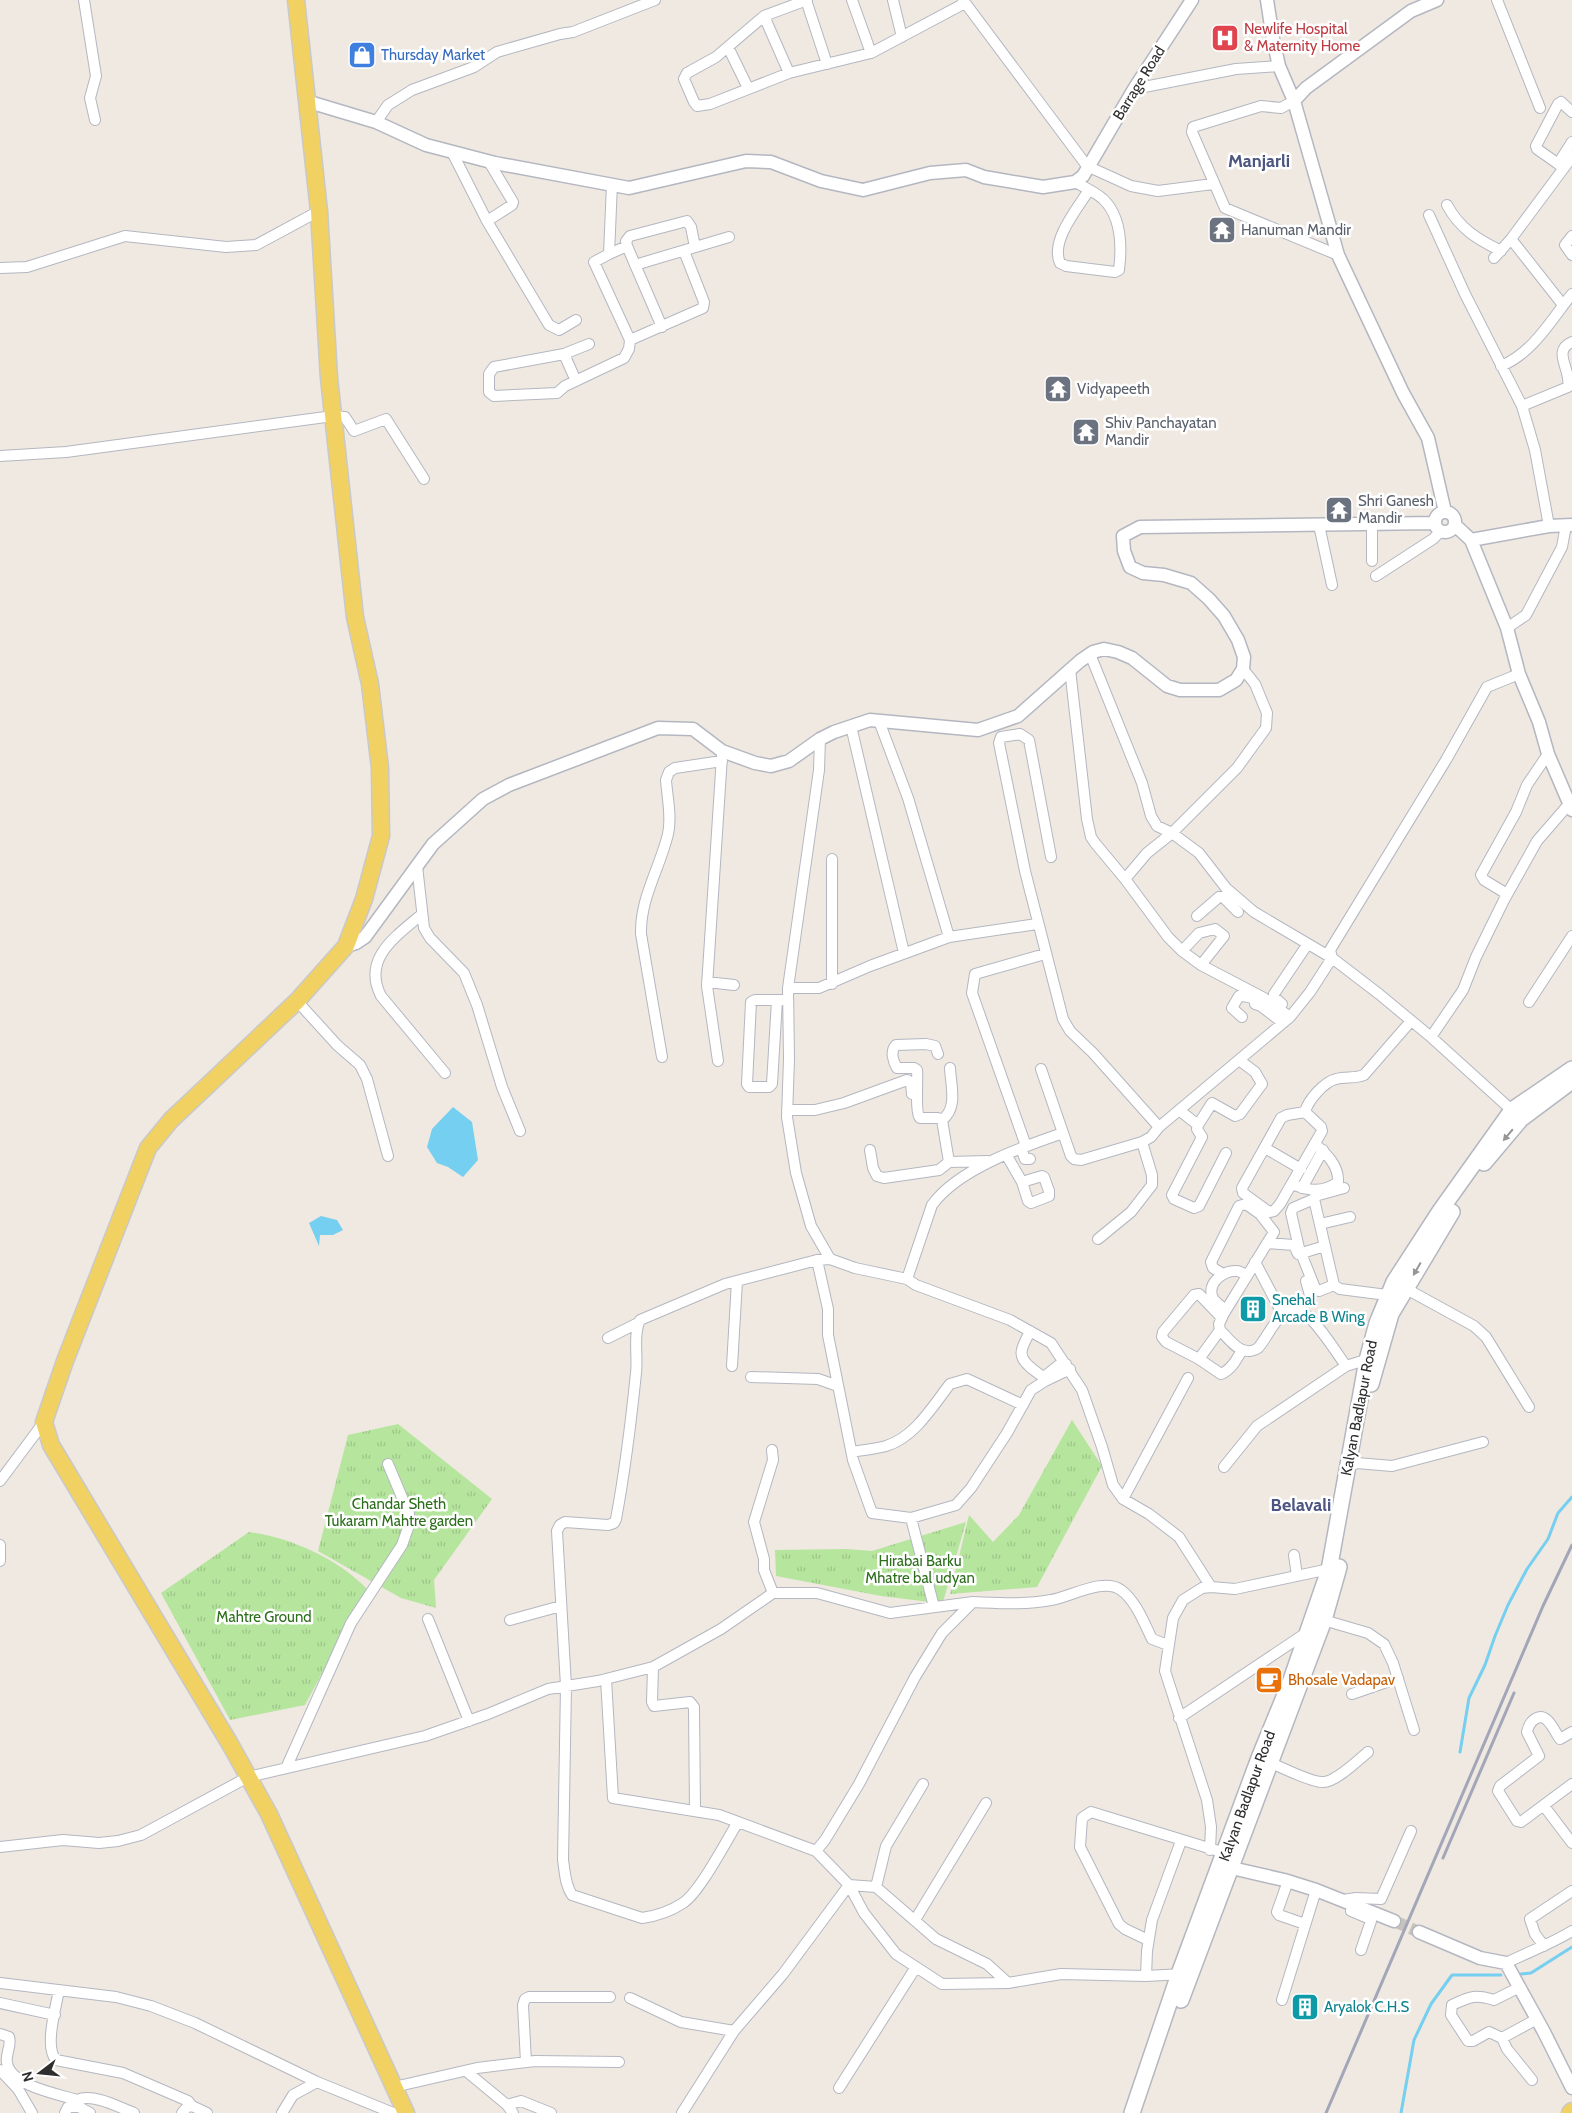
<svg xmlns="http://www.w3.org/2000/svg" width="1572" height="2113" viewBox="0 0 1572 2113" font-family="Cabin,sans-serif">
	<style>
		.grass { fill: url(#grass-tufts) }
		.water { fill: #75cff0 }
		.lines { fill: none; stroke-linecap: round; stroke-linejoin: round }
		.stream { stroke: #75cff0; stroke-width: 3 }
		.tertiary-tunnel { stroke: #c8c4bd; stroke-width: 12; stroke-dasharray: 12 6; stroke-linecap: butt }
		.minor-casing { stroke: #b4b7c1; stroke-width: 12 }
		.tertiary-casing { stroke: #b4b7c1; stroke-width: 15 }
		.secondary-casing { stroke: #b4b7c1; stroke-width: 18 }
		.primary-casing { stroke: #c9c9c9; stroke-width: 19 }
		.minor { stroke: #fff; stroke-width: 10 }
		.tertiary { stroke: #fff; stroke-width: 12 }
		.secondary { stroke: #fff; stroke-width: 15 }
		.primary { stroke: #f2d163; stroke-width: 16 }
		.rail { stroke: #a3a6b8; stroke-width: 3 }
		.oneway { fill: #969696 }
		.labels { text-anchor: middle; stroke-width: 5; stroke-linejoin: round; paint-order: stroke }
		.health-label { font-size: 15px; fill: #be3a42; stroke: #fff; text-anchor: start }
		.shop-label { font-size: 15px; fill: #366cbe; stroke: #fff; text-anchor: start }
		.street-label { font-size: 15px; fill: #2e2e2e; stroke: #fff }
		.worship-label { font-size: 15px; fill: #5b616d; stroke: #fff; text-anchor: start }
		.culture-label { font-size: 15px; fill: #0d838f; stroke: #fff; text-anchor: start }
		.park-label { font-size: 15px; fill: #2c6e1b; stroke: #fff }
		.food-label { font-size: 15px; fill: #c56008; stroke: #fff; text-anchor: start }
		.quarter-label { font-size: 18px; font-weight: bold; fill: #4d5680; stroke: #fff }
	</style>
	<defs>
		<pattern id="grass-tufts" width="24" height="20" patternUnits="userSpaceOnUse" patternTransform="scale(1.25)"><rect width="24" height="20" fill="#b6e59e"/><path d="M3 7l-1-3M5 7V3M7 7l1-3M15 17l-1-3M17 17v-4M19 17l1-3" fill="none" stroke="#9dc588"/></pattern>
	</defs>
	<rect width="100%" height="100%" fill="#efe9e1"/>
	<path class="grass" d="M1072,1420L1102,1466L1037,1587L950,1594L969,1515L993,1542L1019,1515Z
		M398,1424L492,1499L434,1580L436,1608L401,1598L318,1551L348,1435Z
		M966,1522L943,1602H930L881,1596L776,1576L775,1550L847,1549L872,1551Z
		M249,1532C290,1537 339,1559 367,1589L305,1705L230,1720L161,1593Z"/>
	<path class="water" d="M453,1107L472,1122L478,1160L463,1177L448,1167L437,1163L427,1147L432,1129Z
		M321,1216L337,1220L343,1230L333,1235H320L319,1246L309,1223Z"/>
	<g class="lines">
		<path class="stream" d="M1460,1752L1469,1698L1485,1665L1495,1636L1508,1605L1527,1569L1548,1539L1558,1513L1572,1497
			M1521,1974L1531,1973L1572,1947
			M1401,2113L1414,2040L1431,2004L1452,1975H1501"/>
		<path class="tertiary-tunnel" d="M1394,1921L1419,1932"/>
		<g class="minor-casing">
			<path id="minor" d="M84,0L96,76L90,98L95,120
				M806,0L827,64
				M807,0L764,16L716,57L687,73L684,79L694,102L697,106L710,104L789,73L871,53L965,3
				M852,0L871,53
				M893,0L902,37
				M963,0L1087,166L1131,186L1158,191L1213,184
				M1497,0L1540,108
				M764,16L789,73
				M728,47L748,88
				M1134,89L1236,69L1279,66
				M1294,101L1281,108L1261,106L1193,127L1192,132L1225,208L1338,255
				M376,122L388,105L412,90L474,67L497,52L560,34L573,32L655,0
				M452,152L487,221L549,325L559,330L576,320
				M1558,164L1572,142
				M1564,168L1537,149L1536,146L1558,104L1561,102L1572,112
				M1075,182C1084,187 1095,192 1103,199C1122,217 1122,246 1119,270L1115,272L1066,266L1060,263C1050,241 1077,209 1089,190
				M612,184L609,254L594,262L630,340L703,308L704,302L684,251
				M1447,205C1460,229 1477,239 1501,251
				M1429,215L1465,294L1522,406L1535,450L1549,526
				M487,221L512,205L513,202L489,162
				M1572,236L1565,245L1572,255
				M1511,239L1563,305
				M627,246L626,241L630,236L687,221L691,227L695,247
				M609,254L627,246L662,327
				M1494,258L1511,239L1572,157
				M635,265L729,237
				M0,268L27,267L125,236L226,247L256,245L319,211
				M589,344L564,354L494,367L489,374V392L494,396L557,393L565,386L624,358L629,349L630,340
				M564,354L576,381
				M1501,366C1533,353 1551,320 1572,294
				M1522,406L1568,387C1572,370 1551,351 1572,342
				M0,456L66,452L333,416L345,417L354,431L386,419L424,479
				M1319,525L1332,585
				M1372,561V524
				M1376,576L1433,539L1441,531
				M1507,628L1526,615L1562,547L1566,525
				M1090,654L1142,783L1151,816L1157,826L1172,833L1237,768L1266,728L1267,713L1255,684L1243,669
				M1070,669L1087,819L1091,837L1095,843L1125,879L1168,937L1182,951L1201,965L1264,998L1290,1017
				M879,721L908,798L949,937
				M851,726L904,953
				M820,739L819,770L788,988L789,1059L787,1117L796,1173L811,1226L830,1259L855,1268L907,1279
				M1051,857L1029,740L1020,734L1001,737L999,743L1025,871L1063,1019L1070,1031L1093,1053L1159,1127
				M832,859V984
				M417,866L424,928L430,938L464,973L477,1005L502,1087L520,1131
				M1125,879L1147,853L1172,833L1199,853L1226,888L1254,912L1332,958L1379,994L1431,1037L1516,1114
				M1507,894L1484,880L1481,875L1516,812L1527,785L1548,754
				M421,915C395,937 362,959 381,996L445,1073
				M1197,916L1219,897H1223L1238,912
				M1182,951L1199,933L1215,929L1224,936L1201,965
				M707,982L734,985
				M788,988H819L870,966L949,937L1037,924
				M777,1000L772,1084L769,1087H749L747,1084L751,1002L755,1000H788
				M297,1001L337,1045L360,1065L367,1079L388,1156
				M1529,1002L1572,936
				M1255,1004L1261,1006L1283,1023
				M1282,1004L1274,997V994L1307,945
				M1242,1017L1232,1008L1239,996C1247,995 1251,1000 1263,998
				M1431,1037L1463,990L1476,957L1504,900L1537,841L1569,804
				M938,1054L935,1046L926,1044L896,1045C890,1051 893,1061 897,1068H914L917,1070C918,1080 915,1113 920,1118H938L942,1120L949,1162
				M662,1057L641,934C640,898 660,868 668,834C672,817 667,796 666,780L669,772L675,768L722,761
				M718,1061L707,986L722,756
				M1041,1069L1063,1133
				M787,1110H815L844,1103L907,1080L911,1082L912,1094
				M1179,1110L1198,1125
				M1305,1112L1287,1115L1281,1118L1242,1188L1243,1193L1269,1212L1274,1211L1280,1204L1322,1131L1321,1127L1305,1112C1308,1100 1324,1082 1336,1079C1346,1076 1354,1079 1364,1075L1411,1021
				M942,1120C958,1108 951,1087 950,1068
				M1026,1146L972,993L975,974L1045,954
				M1021,1148L1025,1159H1030
				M1265,1148L1301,1169
				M870,1150L873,1168L877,1176L884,1178L939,1170L949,1162L988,1161
				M1226,1153L1199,1206L1194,1208L1174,1199L1172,1195L1202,1137L1197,1129L1198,1125L1212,1103L1235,1116L1240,1114L1262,1084L1255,1072L1239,1060
				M1007,1156L1022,1182L1042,1176L1044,1177L1049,1191V1196L1031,1203L1028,1201L1022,1182
				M1292,1184C1308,1191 1323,1193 1338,1182C1339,1166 1327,1154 1315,1144
				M1302,1188L1323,1150
				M1344,1188L1315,1196L1314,1199L1334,1285L1340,1289L1395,1296
				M1314,1199L1293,1208L1291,1213L1299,1248L1315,1288L1319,1291L1334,1285
				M1320,1224L1350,1217
				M1098,1239L1131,1212L1152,1185V1175L1142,1142
				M1267,1243L1294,1245L1298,1254
				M1302,1253L1325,1246
				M817,1260L828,1309V1335L853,1460L872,1513L911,1518L956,1505L971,1488L1007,1433L1031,1390L1045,1381L1070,1369
				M1255,1262L1283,1315
				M1223,1274L1213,1268L1211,1262L1239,1206L1246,1204L1260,1214L1274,1232L1223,1315L1219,1324L1220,1330C1226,1336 1235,1348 1243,1350C1248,1352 1254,1351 1258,1348C1269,1337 1282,1297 1305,1314C1318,1323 1336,1352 1346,1366
				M1401,1286L1474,1326L1486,1337L1529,1407
				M1226,1310C1221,1306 1214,1302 1212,1296C1208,1282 1224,1270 1237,1271C1240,1271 1244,1274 1247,1276
				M1290,1310L1311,1299L1306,1281
				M1220,1330L1199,1359L1166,1342L1162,1337L1163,1332L1194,1295L1199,1294L1222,1318
				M1030,1331C1023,1347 1015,1354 1030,1367C1035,1371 1038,1374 1044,1377L1059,1365L1066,1364
				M608,1338L638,1323
				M1199,1359L1221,1374C1231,1370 1237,1359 1242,1350
				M732,1366L737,1281
				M751,1377L818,1379L838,1386
				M772,1450L773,1460L754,1522L764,1559V1570L773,1593
				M852,1452C863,1450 875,1449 886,1446C915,1437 932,1407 950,1384L967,1379L1023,1405
				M1224,1467L1257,1426L1346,1366L1372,1358
				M1347,1467L1357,1463L1392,1466L1483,1442
				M0,1481L44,1422
				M1123,1499L1188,1378
				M911,1518L934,1607
				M0,1545V1561
				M1294,1555L1297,1576
				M1334,1568L1235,1589L1211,1587L1179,1537L1149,1514L1123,1499L1113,1485L1102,1447L1082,1390L1051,1343L1010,1320L916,1285L907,1279L932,1205C958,1169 1022,1147 1063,1133L1071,1156L1074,1159L1081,1160L1142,1142L1151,1137L1159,1127L1290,1017L1310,992L1332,958L1330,950L1446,760L1487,687L1519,674
				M428,1619L469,1721
				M1320,1619L1368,1633L1384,1644L1393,1663L1414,1730
				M510,1620L561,1606
				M1168,1645L1152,1639C1144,1623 1136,1601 1121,1590C1104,1577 1070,1597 1051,1600C1025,1605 999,1603 973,1602L942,1633L915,1677L859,1784L825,1840L816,1851L849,1885L864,1913L896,1954L942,1984L1008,1983L1061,1974L1146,1976L1183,1974
				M653,1667L652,1702L654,1706L690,1702L694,1707L695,1811
				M606,1679L613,1798L719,1815L816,1851
				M1352,1694L1398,1678
				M1179,1718L1309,1631
				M1572,1732L1560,1739C1554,1731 1547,1711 1535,1719C1530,1722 1528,1727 1527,1732L1539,1756L1500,1786L1498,1791L1517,1821L1521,1822L1572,1784
				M1265,1760C1276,1765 1312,1783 1323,1782C1336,1782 1358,1760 1368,1752
				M287,1766L351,1623L402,1545L409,1525V1514L388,1464
				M1544,1806L1572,1843
				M738,1822C726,1841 700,1892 683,1903C671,1911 656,1916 642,1918L572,1895C565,1885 565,1872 563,1860L566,1686L557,1531L560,1525L565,1522L608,1525L614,1523L616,1519C625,1471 631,1422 636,1373C638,1357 633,1335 640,1320L725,1284L817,1260L830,1259
				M0,1847L63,1840L99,1843L118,1841L141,1835L248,1777L425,1736L488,1714L548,1689L598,1681L653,1667L721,1629L773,1593H817L890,1613L973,1602
				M1210,1850L1211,1827L1207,1800L1165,1671L1173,1618L1183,1600L1202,1588L1211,1587
				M1288,1881L1277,1912L1279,1915L1305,1924
				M876,1887L886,1846L923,1784
				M1343,1900L1356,1898L1381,1899L1411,1831
				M1352,1904L1351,1911L1370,1919L1371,1921L1361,1950
				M915,1920L986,1803
				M1148,1940L1125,1929L1119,1924L1080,1847L1082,1818L1091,1812L1225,1853
				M1544,1946L1535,1934L1530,1919L1572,1891
				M1506,1963C1528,1952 1551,1944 1572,1931
				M1146,1976L1147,1951L1152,1920L1181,1841
				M0,1983L116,1997L151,2006L195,2023L317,2082L393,2113
				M1520,1987L1494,2000C1474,1994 1470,1997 1452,2005L1451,2015L1468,2041H1473L1489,2032L1502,2038L1537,2019
				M59,1990C56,2007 44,2047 56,2060L123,2073L188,2101L192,2106
				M630,1998L681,2022L734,2031
				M1282,2000L1316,1890
				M0,2003L55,2015
				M0,2034L9,2037C12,2046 5,2054 7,2063C11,2086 58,2094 77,2100
				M1502,2038L1507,2049L1532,2080
				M526,2062L523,2005L525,1999L529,1997H610
				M0,2070L18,2089L32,2113
				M466,2071L507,2105L513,2113
				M394,2087L477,2068L535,2061L619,2062
				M839,2088L916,1967
				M507,2105L521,2101L551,2113
				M72,2106L77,2100C94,2093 118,2107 134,2113
				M65,2113L68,2107H79L90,2113
				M182,2113L187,2107L192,2106L207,2113
				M282,2113L293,2095L317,2082
				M682,2113L734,2031L783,1974L849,1885L876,1887L936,1939L987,1964L1008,1983"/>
		</g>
		<g class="tertiary-casing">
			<path id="tertiary" d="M1267,0L1273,39L1279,66L1294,101L1338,255L1403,393L1428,438L1445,512
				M306,101L376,122L426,145L495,163L629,188L746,161L771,162L821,181L863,190L930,173L966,170L984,177L1043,187L1075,182L1083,176L1134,89L1192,0
				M1294,101L1306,88L1411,11L1437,0
				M1435 522a10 10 0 1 1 20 0a10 10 0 1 1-20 0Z
				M1455,525L1471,540L1507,628L1519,674L1539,722L1548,754L1572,810
				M1471,540L1549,526L1572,525
				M346,946L356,943L365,937L433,844L483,799L509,785L658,728L693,729L722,751L755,763L771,766L789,761L820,739L834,732L870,720L978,730L1018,716L1080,661L1093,652L1104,649L1118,652L1132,658L1167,686L1180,690H1219L1236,680L1243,669L1244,657L1238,640L1224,616L1209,599L1191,583L1164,575L1143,573L1130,567L1124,551L1123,536L1140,527L1435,523
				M1223,1866L1284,1880L1316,1890L1394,1921
				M1419,1932L1480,1958L1506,1963L1544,2032L1572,2088"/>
		</g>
		<g class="secondary-casing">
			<path id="secondary" d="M1484,1163L1521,1119L1572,1081
				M1371,1384L1391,1314L1452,1212
				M1181,2000L1324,1620L1339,1567
				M1132,2113L1179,1974L1259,1758L1291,1680L1329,1570L1367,1360L1377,1323L1394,1282L1440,1211L1512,1110L1572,1069"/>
		</g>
		<g class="primary-casing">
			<path id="primary" d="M296,0L319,211L329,378L355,617L370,684L380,768L381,836L364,899L346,946L297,1001L171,1120L148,1148L65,1361L44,1422L51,1445L230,1744L269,1814L406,2113
				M1570,2113L1572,2111"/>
		</g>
		<use href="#minor" class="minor"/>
		<use href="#tertiary" class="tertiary"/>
		<use href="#secondary" class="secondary"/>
		<use href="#primary" class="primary"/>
		<path class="rail" d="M1443,1858L1514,1693
			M1326,2113L1543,1606L1572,1545"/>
	</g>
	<defs><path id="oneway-solid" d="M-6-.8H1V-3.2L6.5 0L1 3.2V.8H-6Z" transform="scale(1.25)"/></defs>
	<g class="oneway">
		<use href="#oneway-solid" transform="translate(1508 1135) rotate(130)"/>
		<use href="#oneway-solid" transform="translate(1417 1269) rotate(120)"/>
	</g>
	<defs>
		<g id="hospital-square" transform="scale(1.4375)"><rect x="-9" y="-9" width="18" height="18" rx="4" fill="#e0444e" stroke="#fff"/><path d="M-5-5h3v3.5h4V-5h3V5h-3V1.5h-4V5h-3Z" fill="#fff"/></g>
		<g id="shop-square" transform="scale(1.4375)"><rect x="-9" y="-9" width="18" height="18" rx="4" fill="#3f7fe0" stroke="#fff"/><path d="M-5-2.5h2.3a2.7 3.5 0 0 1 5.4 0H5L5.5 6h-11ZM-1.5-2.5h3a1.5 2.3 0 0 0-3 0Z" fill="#fff"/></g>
		<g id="temple-square" transform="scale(1.4375)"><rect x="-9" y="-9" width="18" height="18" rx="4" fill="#6b7280" stroke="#fff"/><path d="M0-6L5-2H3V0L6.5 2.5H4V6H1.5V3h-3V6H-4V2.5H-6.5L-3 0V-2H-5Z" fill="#fff"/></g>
		<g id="building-square" transform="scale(1.4375)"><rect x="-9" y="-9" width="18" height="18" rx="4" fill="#0f9aa8" stroke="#fff"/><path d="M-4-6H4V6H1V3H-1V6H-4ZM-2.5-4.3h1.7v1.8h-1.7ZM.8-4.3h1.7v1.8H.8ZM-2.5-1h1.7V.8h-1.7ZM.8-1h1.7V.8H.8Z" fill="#fff"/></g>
		<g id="cafe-square" transform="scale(1.4375)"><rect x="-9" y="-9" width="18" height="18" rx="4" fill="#e8710a" stroke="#fff"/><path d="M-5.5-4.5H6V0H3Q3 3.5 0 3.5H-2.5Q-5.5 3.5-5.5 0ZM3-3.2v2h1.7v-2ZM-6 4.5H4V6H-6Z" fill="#fff"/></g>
	</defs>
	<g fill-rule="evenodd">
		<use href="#hospital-square" x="1225" y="38"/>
		<use href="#shop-square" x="362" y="55"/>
		<use href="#temple-square" x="1222" y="230"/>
		<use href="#temple-square" x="1058" y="389"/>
		<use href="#temple-square" x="1086" y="432"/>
		<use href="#temple-square" x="1339" y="510"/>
		<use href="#building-square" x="1253" y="1309"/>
		<use href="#cafe-square" x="1269" y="1680"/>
		<use href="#building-square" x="1305" y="2007"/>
	</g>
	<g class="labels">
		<g class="health-label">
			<text x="1244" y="34">Newlife Hospital<tspan x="1244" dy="17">&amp; Maternity Home</tspan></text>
		</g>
		<g class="shop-label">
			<text x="381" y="60">Thursday Market</text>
		</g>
		<g class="street-label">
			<text transform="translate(1139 83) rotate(-58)" y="5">Barrage Road</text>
			<text transform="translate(1359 1408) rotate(-79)" y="5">Kalyan Badlapur Road</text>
			<text transform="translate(1247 1796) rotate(-70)" y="5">Kalyan Badlapur Road</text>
		</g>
		<g class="worship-label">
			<text x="1241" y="235">Hanuman Mandir</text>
			<text x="1077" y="394">Vidyapeeth</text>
			<text x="1105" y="428">Shiv Panchayatan<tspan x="1105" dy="17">Mandir</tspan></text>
			<text x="1358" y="506">Shri Ganesh<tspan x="1358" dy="17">Mandir</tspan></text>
		</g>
		<g class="culture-label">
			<text x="1272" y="1305">Snehal<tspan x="1272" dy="17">Arcade B Wing</tspan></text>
			<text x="1324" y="2012">Aryalok C.H.S</text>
		</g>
		<g class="park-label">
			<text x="399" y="1509">Chandar Sheth<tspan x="399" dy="17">Tukaram Mahtre garden</tspan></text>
			<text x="920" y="1566">Hirabai Barku<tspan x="920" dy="17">Mhatre bal udyan</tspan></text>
			<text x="264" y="1622">Mahtre Ground</text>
		</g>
		<g class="food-label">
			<text x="1288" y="1685">Bhosale Vadapav</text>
		</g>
		<g class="quarter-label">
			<text x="1259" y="167">Manjarli</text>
			<text x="1301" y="1511">Belavali</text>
		</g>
	</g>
	<g transform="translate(40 2073) rotate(254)" stroke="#ffffff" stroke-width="4" paint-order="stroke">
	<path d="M0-4L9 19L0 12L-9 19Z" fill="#2e2e2e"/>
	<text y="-8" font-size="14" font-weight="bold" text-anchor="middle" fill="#2e2e2e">N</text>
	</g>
</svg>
